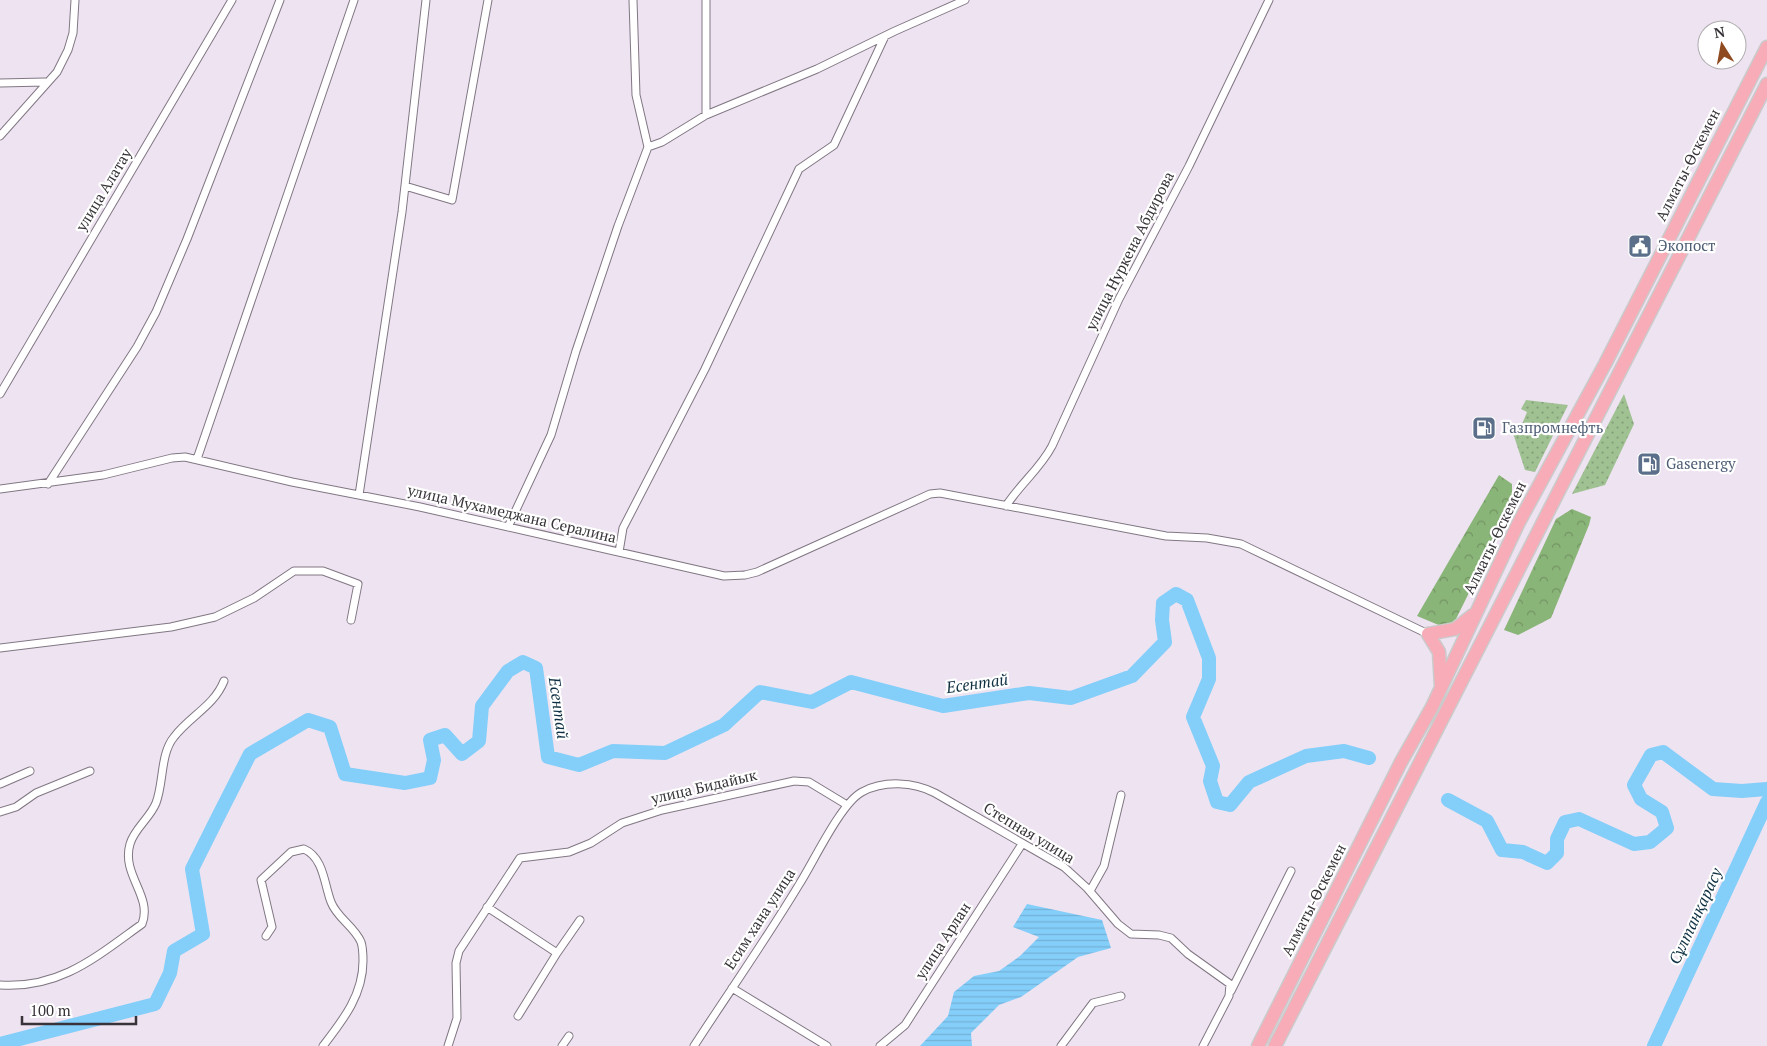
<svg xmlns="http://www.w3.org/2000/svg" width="1767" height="1046" viewBox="0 0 1767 1046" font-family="'PT Serif',serif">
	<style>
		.grass { fill: url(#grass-dots) }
		.forest { fill: url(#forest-crowns) }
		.water { fill: url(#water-rules) }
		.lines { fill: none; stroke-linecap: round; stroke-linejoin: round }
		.river { stroke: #84cefa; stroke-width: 14 }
		.street-casing { stroke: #817783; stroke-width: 9 }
		.highway-casing { stroke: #cbcacb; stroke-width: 15 }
		.street { stroke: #fff; stroke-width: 7 }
		.highway { stroke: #f8acb7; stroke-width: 12 }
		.labels { text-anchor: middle; stroke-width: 4.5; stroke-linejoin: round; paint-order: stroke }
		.street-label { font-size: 15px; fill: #373338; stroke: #fff }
		.service-label { font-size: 15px; fill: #4e5e75; stroke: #fff; text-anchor: start }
		.water-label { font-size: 16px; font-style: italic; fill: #0e3042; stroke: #fff }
	</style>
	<defs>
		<pattern id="grass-dots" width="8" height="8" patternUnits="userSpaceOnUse" patternTransform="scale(1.25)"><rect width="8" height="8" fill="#a0c293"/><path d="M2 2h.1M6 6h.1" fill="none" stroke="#839e79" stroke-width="1.8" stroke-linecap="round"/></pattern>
		<pattern id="forest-crowns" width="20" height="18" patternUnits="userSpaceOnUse" patternTransform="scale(1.25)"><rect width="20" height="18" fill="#8ab578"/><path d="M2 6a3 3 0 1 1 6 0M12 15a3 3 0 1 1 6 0" fill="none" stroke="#729463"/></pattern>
		<pattern id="water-rules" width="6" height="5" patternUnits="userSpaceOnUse" patternTransform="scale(1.25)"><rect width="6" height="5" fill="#84cefa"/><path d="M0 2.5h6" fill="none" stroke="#73b1d7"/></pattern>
	</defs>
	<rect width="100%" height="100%" fill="#eee3f1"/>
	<path class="grass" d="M1624,394L1634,424L1605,485L1572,494Z
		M1526,400L1568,405L1535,472L1525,470L1512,430L1513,427L1520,429L1527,412L1521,409Z"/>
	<path class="forest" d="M1499,475L1512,484V506L1454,623L1441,626L1417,616Z
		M1572,509L1591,517L1589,525L1551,618L1518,635L1504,630L1556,519Z"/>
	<path class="water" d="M1027,904L1102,920L1111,948L1078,957L1021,997L999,1005L971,1033L972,1046H920L948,1016L954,992L974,976L999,971L1020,956L1039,937L1013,927Z"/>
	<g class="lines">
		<path class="river" d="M1448,800L1487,821L1502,850L1523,852L1547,863L1557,853V839L1565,822L1579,819L1634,844L1650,842L1667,828L1662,812L1641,799L1634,785L1651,755L1663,752L1713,789L1742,791L1767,789
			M0,1044L155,1004L170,973L174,951L203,934L192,869L220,813L250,754L308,720L330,727L345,774L405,783L430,778L434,760L430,740L445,735L462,754L479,741L482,706L508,671L523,662L536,668L548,757L579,765L613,751L665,753L724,725L760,692L812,702L851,682L943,706L1029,693L1071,698L1132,676L1165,642L1162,620L1163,603L1176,594L1187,600L1209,658V679L1193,717L1213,766L1210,781L1217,802L1230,805L1249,782L1306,756L1344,751L1369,758
			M1654,1046L1767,802"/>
		<g class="street-casing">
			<path id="street" d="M633,0L636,95L648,147
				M706,0V115
				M0,83L45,82
				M0,136L57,72L68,50L73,33L75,0
				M405,186L452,200L488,0
				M0,394L232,0
				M197,459L354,0
				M48,484L137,347L156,312L187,239L280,0
				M0,489L103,475L172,458L185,457L292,482L420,507L724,576L745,575L757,572L930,494L940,493L1166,536L1207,538L1241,544L1428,634
				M359,495L402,212L426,0
				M1006,506C1020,484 1040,469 1052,446L1119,299L1189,166L1269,0
				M508,527L551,435L576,351L618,226L648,147L662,142L706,115L817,69L895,31L965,0
				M619,552L623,528L705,369L799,169L834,145L885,36
				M0,648L171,627L215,617L254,598L294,571H323L358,584L351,620
				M0,784L30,771
				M0,812L16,807L36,793L90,771
				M1090,891L1104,866L1121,795
				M487,907L557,953L518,1016
				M266,936L272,927L261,880L291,852L304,849C324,858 324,884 331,902C337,918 354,926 361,942C363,948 363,955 363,961C363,995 343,1020 323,1046
				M557,953L580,920
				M0,985C60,989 96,957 142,924C153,896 121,875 130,844C134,829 150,818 156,803C164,782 160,754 174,737C190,716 214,706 224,681
				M732,988L827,1046
				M1231,991L1291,871
				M448,1046L457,1018L456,963L459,951L520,858L569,852L591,843L622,823L662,810L794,781L809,782L847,805
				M562,1046L569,1036
				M694,1046C729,992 767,938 800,883C814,861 841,803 862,792C884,780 914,782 935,793L1064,867L1087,888L1118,924L1131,934L1159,935L1171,938L1188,954L1230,984L1229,996L1203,1046
				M880,1046L905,1025L1022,844
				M1061,1046L1093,1003L1121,996"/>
		</g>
		<g class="highway-casing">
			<path id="highway" d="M1428,634L1455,629L1473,615
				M1428,634L1439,652L1441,686
				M1258,1046L1401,762L1432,707L1518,524L1605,364L1767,47
				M1275,1046L1767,84"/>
		</g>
		<use href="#street" class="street"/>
		<use href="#highway" class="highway"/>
	</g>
	<defs>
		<g id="civic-square" transform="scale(1.25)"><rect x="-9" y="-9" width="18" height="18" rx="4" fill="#5c6f8a" stroke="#fff"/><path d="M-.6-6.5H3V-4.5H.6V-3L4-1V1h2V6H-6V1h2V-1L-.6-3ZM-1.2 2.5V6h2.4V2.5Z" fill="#fff"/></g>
		<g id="fuel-square" transform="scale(1.25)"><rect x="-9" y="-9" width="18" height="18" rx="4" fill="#5c6f8a" stroke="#fff"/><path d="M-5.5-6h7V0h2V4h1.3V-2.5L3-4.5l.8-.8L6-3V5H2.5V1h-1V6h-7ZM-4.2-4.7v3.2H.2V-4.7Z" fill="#fff"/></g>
	</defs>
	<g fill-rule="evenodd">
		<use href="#civic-square" x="1640" y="246"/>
		<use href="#fuel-square" x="1484" y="428"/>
		<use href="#fuel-square" x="1649" y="464"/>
	</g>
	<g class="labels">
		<g class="street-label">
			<text transform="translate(1688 165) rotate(-63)" y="5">Алматы-Өскемен</text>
			<text transform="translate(104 190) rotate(-59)" y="5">улица Алатау</text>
			<text transform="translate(1130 251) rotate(-63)" y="5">улица Нуркена Абдирова</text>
			<text transform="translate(512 514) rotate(13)" y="5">улица Мухамеджана Сералина</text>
			<text transform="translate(1495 538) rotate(-64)" y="5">Алматы-Өскемен</text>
			<text transform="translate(704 787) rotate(-13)" y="5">улица Бидайык</text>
			<text transform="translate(1029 833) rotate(31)" y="5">Степная улица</text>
			<text transform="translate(1314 900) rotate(-63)" y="5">Алматы-Өскемен</text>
			<text transform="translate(760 919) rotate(-57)" y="5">Есим хана улица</text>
			<text transform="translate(943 941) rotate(-57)" y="5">улица Арлан</text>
		</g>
		<g class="service-label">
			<text x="1658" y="251">Экопост</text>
			<text x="1502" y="433">Газпромнефть</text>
			<text x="1666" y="469">Gasenergy</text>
		</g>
		<g class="water-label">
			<text transform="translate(977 683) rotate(-8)" y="6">Есентай</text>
			<text transform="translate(559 708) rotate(82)" y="6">Есентай</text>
			<text transform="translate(1695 916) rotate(-65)" y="6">Сұлтанқарасу</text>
		</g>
	</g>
	<g transform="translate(1722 45) rotate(349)"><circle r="24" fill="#ffffff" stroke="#afadaf"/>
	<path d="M0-4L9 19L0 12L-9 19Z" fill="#8f4a1f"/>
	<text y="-8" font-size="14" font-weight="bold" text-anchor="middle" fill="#373338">N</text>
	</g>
	<path d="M22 1016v8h114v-8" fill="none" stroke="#373338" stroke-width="2.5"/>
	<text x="30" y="1016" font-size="15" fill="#373338" stroke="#ffffff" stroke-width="4" paint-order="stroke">100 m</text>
</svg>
